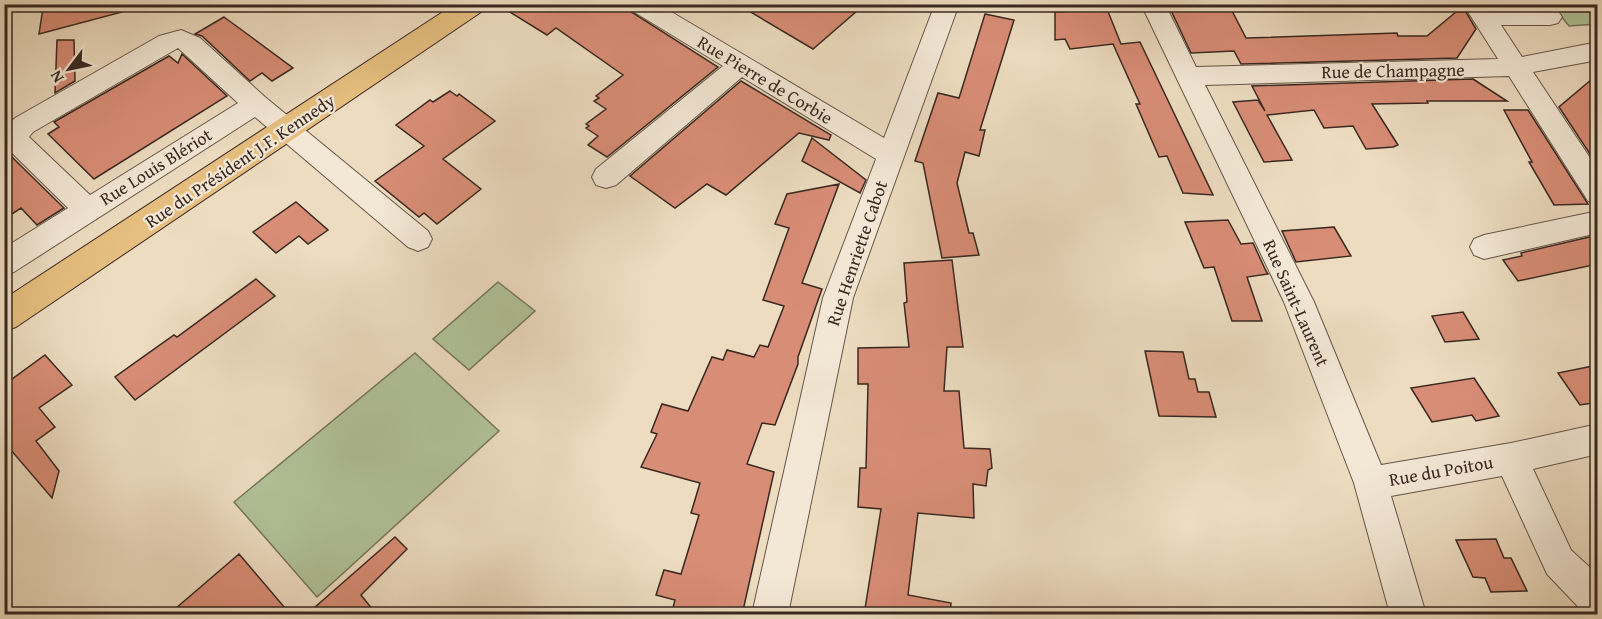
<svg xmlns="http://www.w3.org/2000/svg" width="1602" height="619" viewBox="0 0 1602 619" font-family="'Gentium Book Plus',serif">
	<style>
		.green { fill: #b1c298; stroke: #75755d; stroke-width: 1.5 }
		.building { fill: #d88d76; stroke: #392822; stroke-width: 1.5 }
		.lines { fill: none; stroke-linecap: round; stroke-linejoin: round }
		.minor-casing { stroke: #66554a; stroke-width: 2 }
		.major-casing { stroke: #392822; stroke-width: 2 }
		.minor { fill: #f3e8d6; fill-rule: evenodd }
		.major { fill: #e6be80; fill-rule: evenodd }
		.labels { text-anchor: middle; stroke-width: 4.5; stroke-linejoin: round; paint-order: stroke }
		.street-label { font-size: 18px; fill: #392822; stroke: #f3e8d6 }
	</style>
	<rect width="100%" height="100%" fill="#eddcc0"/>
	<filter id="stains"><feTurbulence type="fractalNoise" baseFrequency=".00333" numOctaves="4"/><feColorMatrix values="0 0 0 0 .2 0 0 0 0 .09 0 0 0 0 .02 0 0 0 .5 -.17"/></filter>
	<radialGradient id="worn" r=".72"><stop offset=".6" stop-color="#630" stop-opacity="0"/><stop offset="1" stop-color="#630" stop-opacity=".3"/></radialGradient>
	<path class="green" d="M1552,5H1597V24L1569,26Z
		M498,282L535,311L469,370L433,339Z
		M415,353L499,431L317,597L234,502Z"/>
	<path class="building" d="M59,4H121L122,12L39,34L43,8Z
		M497,4H619L718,67L607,157L588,145L598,136L586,128L589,126L586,124L606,109L594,101L599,98L596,96L623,75L556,28L547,35Z
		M737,4H865L813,49Z
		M1168,4L1230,7L1246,38L1397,33L1398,36H1427L1456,12H1466L1476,29L1457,58L1241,64L1234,51L1191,53Z
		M1107,9L1121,44L1140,42L1213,195L1183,193L1167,156L1159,157L1136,104H1140L1113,44L1070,49L1065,39L1055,40V12Z
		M985,14L1014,20L980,130H985L979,156L965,152L957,183L969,233H973L979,255L942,258L923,163L915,161L938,93L959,98Z
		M224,17L254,39L293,68L272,81L262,73L250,81L202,36L195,34Z
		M57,40H74L75,81L55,93Z
		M182,54L227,96L94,179L48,134L59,127L54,122L169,56L178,63Z
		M1598,74V154H1590L1559,107Z
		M1473,79L1507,101H1427L1428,103L1372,104L1398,145L1393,147L1366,149L1353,126L1324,128L1314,110L1267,115L1292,160L1264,162L1233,102L1258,100L1265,111L1252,86Z
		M741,81L831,135L829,140L799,133L726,195L707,184L675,208L630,176Z
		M450,91L457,96L459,94L495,121L443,159L481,189L437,224L424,213L419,217L375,181L424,146L396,125L430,100L433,102Z
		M1504,110H1528L1588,204L1554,205L1529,162H1532Z
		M812,138L866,180L860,193L802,161Z
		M4,149L19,164L64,208L37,225L21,208L4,219Z
		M839,184L802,283L822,289L798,357V364L775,425L762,423L747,464L774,472L742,615H671L675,600L656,595L664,570L681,574L699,515L691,513L700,483L641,467L657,434L651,432L662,404L688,411L712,357L723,360L727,350L754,357L760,345L768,347L784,306L763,300L789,228L775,224L787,194Z
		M296,202L328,230L308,244L299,236L276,253L253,232Z
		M1228,220L1241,244L1253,243L1266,271L1268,274L1247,277L1262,321H1232L1214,267L1204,268L1185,222Z
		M1334,227L1351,256L1296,262L1282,231Z
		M1598,235V264L1518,281L1503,260L1522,256L1521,253Z
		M952,260L963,347H947L944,391H959L964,448L990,449L992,468L988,470L986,486L973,484L974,518L918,513L908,595L951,603L950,615H864L881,509L858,507L860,468H866L868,384H858V348L909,347L904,303L907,302L904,263Z
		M256,279L275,296L135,400L115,377L174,335L177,337Z
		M1463,312L1479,339L1445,342L1432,316Z
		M1145,351L1183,352L1189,379H1195L1198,392H1209L1216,417L1159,416Z
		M45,355L72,385L39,408L55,427L36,441L59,471L52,498L4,442V385Z
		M1598,365V402L1580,405L1558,373Z
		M1474,378L1499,416L1476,421L1472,415L1432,422L1411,388Z
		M395,537L407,549L361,595L377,615H306Z
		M1496,539L1504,558H1511L1527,591L1491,592L1485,578L1473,577L1456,540Z
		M239,554L291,615H168Z"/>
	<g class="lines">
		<g class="minor-casing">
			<path id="minor" d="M627,4H658L884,138L935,4H959L853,298L788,614H752L823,298L876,159L742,77L616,185L606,188L596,185L592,177L596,169L723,66L631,10Z
				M1141,4H1165L1196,67L1498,59L1463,4H1487L1490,9H1550L1558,11L1562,17L1558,23L1550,25H1501L1522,57L1598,42V60L1533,72L1598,170V204L1588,201L1509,76L1205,85L1314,302L1381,465L1511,443L1598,424V454L1533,469L1571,550L1598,575V614H1585L1547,574L1502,476L1391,496L1426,614H1390L1354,483L1284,302Z
				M181,30L200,38L265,97L428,231L432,239L428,247L418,251L408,247L255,117L14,272L4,275V248L68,208L6,147C2,134 5,127 15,118L159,36ZM178,48L238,103L90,195L29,137L33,132Z
				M1598,211V233L1484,259L1474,255L1470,247L1474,239L1484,235Z"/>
		</g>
		<g class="major-casing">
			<path id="major" d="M455,4H488L484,10L16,327L4,331V299Z"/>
		</g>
		<use href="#minor" class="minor"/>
		<use href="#major" class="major"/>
	</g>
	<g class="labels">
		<g class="street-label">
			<text transform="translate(1393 71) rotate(-1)" y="6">Rue de Champagne</text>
			<text transform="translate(765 80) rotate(31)" y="6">Rue Pierre de Corbie</text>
			<text transform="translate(240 161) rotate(-34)" y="6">Rue du Président J.F. Kennedy</text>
			<text transform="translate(156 167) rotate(-32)" y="6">Rue Louis Blériot</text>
			<text transform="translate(857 253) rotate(-71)" y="6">Rue Henriette Cabot</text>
			<text transform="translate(1296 303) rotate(66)" y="6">Rue Saint-Laurent</text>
			<text transform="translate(1441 471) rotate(-10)" y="6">Rue du Poitou</text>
		</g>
	</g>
	<rect width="1602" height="619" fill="none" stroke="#eddcc0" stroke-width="24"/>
	<rect x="6" y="6" width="1590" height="607" fill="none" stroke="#392822" stroke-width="3"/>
	<rect x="12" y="12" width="1578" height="595" fill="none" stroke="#392822" stroke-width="1.5"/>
	<g transform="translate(69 69) rotate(238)" stroke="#f3e8d6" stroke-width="4.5" paint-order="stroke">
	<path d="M0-4.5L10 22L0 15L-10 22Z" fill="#392822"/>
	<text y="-9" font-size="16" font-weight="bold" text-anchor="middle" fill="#392822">N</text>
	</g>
	<rect width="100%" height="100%" filter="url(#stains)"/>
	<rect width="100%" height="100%" fill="url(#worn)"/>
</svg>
